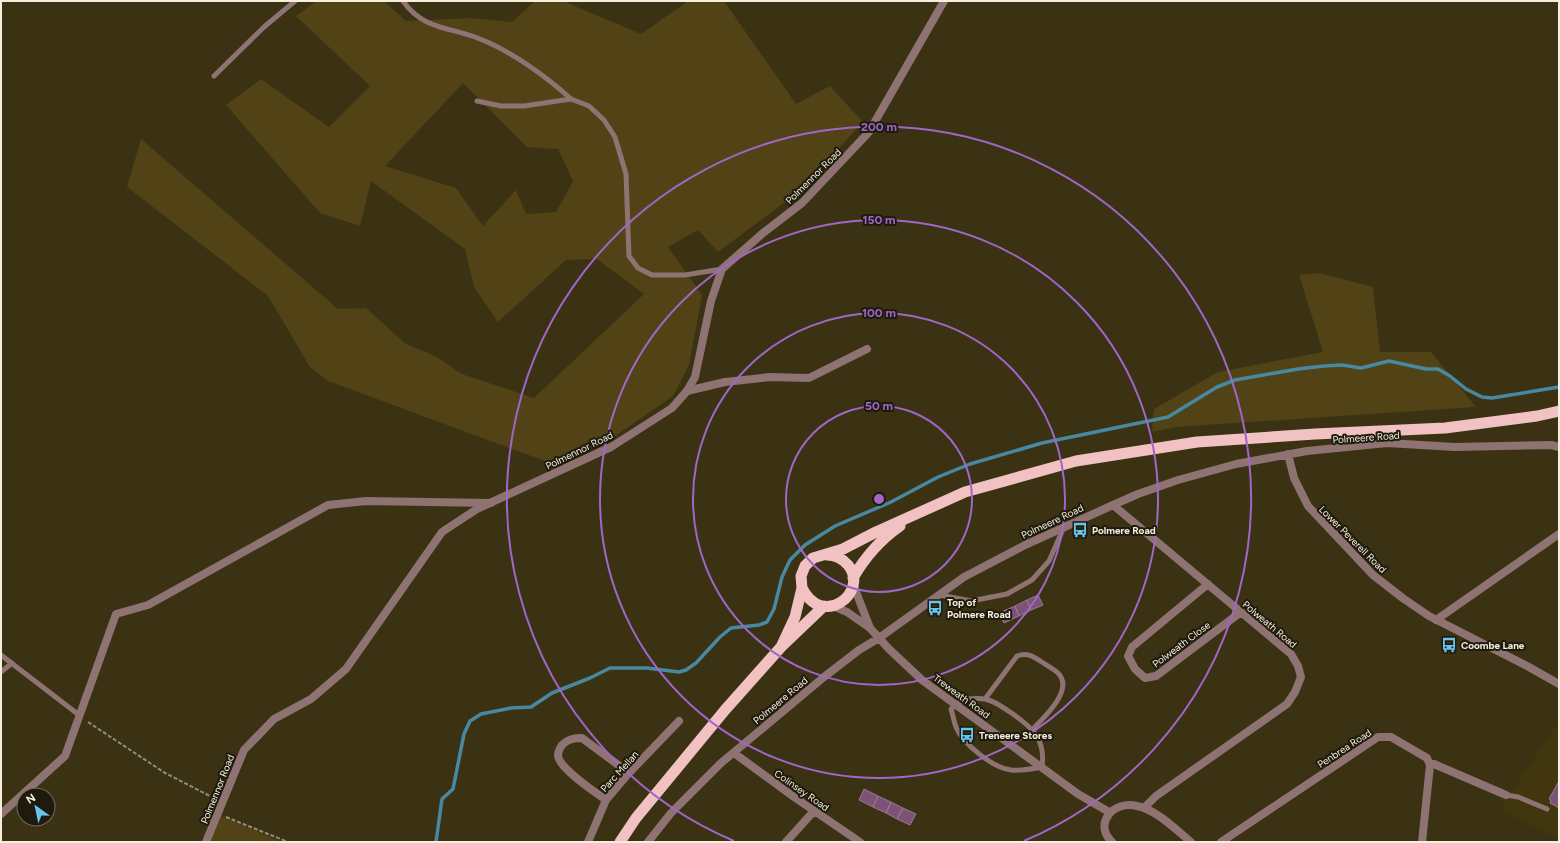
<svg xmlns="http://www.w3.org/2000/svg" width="1560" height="843" viewBox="0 0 1560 843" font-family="Figtree,sans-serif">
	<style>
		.built { fill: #42360e }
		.green { fill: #514316; fill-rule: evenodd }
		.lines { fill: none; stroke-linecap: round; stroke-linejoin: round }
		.stream { stroke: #4888a1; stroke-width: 3.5 }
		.building { fill: #7c5277; stroke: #967a92 }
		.path { stroke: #958d74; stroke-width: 2; stroke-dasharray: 4 2; stroke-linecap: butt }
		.service { stroke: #8e7372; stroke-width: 5 }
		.minor { stroke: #8e7372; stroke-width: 8 }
		.tertiary { stroke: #8e7372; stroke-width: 8 }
		.trunk { stroke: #f2c2c2; stroke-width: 11 }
		.ring { fill: none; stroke: #a066c8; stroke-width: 2 }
		.labels { text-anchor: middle; stroke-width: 4; stroke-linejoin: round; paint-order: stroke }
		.street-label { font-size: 10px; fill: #f5efdd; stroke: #1e1a0d }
		.poi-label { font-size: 10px; font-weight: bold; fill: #f5efdd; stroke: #1e1a0d; text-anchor: start }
		.centre { fill: #a066c8; stroke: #1e1a0d; stroke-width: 2 }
		.ring-label { font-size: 12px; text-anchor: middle; font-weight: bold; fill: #a066c8; stroke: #1e1a0d; stroke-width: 4; stroke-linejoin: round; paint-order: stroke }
	</style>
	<rect width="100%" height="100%" fill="#3b3113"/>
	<path class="built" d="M1559,721V839L1501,810L1504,800L1515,787Z"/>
	<path class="green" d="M316,1H384L406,21L471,18L512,22L535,1H563L641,34L688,1H724L796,104L830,86L863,122L801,190L718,252L698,230L668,247L702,295L689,365L673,396L608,441L550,463L328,381L310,367L268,296L127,187L141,139L338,309L366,308L406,344L435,356L462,374L534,398L644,294L597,259L566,260L498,322L474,287L465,249L371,181L360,226L320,213L226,105L261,79L329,127L370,86L296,16ZM463,83L527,147L558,149L573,181L556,212L526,214L516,190L483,226L456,188L385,166Z
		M1319,273L1373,287L1380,352H1431L1476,407L1176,427L1152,432L1154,409L1218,372L1323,352L1299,275Z
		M221,816L282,842H210Z"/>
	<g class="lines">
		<path class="stream" d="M436,842L442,799L453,789L464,734L470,721L481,714L511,708L531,707L552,693L590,678L610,668H647L679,672L686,670L696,663L720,637L731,628L759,625L767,622L774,609L782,577L790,560L805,545L835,526L891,502L938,477L970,464L1042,443L1168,417L1217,387L1235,380L1298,369L1324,366L1342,365L1361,368L1389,361L1426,369H1438L1450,376L1466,389L1482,397L1492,398L1559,387"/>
	</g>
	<path class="building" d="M1038,595L1043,605L1031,610L1027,600Z
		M1027,600L1031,610L1019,616L1015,606Z
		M1015,606L1019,616L1004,623L999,613Z
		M1559,781V808L1550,803L1551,800L1549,799Z
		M864,789L878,796L873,807L859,800Z
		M878,796L891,802L886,813L873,807Z
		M891,802L903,808L897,819L886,813Z
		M903,808L916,814L910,825L897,819Z"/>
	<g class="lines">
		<path class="path" d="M88,722L165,773L214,798
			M226,817L288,842"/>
		<path class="service" d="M403,1C423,30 451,27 480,39C511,51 547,77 571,99
			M214,76L264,27L295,1
			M477,101L501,106H524L571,99L589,106L604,120L615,137L626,174L629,256L638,268L652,275H685L722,269
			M940,595L971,601L1007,594L1032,580L1049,561L1064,527
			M1,655L79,715
			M1,672L12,663
			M964,699C971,699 979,698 985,699C995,701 1002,707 1010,712C1032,727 1046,739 1042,767C1032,769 1022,771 1011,770C993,768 963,744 956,727C954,722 953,715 951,709Z
			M985,699L1017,656C1029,652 1034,657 1045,664C1049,667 1054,669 1058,673C1075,690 1043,718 1032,730
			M1506,795L1518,797L1547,809"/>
		<path class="minor" d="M687,391L725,382L770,377L809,378L867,349
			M1288,454L1294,478L1308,506L1373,575L1404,599L1429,616L1527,666L1559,684
			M1113,505L1291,654L1298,666L1301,677L1295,692L1287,704L1156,796L1144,808
			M853,584L870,628
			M1208,584L1132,647L1128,656L1135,669L1145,678L1156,676L1241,612
			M833,606L847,612L870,628L889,649L922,680L1078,794L1109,812
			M1436,620L1559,534
			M734,753L794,797L860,842
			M606,800C595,792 560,769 558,756C558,752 560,748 562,745C568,739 574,738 582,738L629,773
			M1,814L65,756L116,614L148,605L328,505L366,501L491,503
			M588,842L606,800L629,773L679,721
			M648,842L671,813L721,763L824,677L859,650L879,638L964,577L1025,545L1113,505L1138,494L1178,480L1236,464L1307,451L1387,443L1455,447L1551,445L1559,447
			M786,842L814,811
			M1112,842C1093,824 1113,800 1137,806C1157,810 1175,829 1191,842
			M1221,842L1378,737H1391L1427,758L1430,765L1434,764L1506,795
			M1422,842L1430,765"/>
		<path class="tertiary" d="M206,842L244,750L274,719L311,699L346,669L442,532L477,509L611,447L672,408L687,391L695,377L711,301L722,269L763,233L802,203L869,132L944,1"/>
		<path class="trunk" d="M853,578C865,557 880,540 900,526
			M802,588C823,630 870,591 848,565C842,558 836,555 827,555
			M781,647L795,617L802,588L801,576L805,566L813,558L843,549L876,532L965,492L1076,461L1197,442L1315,434L1445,428L1537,416L1559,411
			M620,842L636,818L725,710L781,647L824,606"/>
	</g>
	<g class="ring">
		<circle cx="879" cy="499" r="93"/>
		<circle cx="879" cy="499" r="186"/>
		<circle cx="879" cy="499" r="279"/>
		<path d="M734 841A372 372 0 1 1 1024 841"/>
	</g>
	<defs>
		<g id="bus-bare" transform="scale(1.2)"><path d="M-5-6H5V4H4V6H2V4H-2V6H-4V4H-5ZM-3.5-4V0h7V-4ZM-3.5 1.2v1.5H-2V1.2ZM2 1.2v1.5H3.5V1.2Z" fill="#66c4ef" stroke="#1e1a0d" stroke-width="2.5" paint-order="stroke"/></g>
	</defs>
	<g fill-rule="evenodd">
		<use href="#bus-bare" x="1080" y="530"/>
		<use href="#bus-bare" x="935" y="608"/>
		<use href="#bus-bare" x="1449" y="645"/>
		<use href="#bus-bare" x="967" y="735"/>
	</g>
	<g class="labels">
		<g class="street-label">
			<text transform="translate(813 176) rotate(-45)" y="4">Polmennor Road</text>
			<text transform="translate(1366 437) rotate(-4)" y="4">Polmeere Road</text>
			<text transform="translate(579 450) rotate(-26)" y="4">Polmennor Road</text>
			<text transform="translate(1052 521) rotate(-25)" y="4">Polmeere Road</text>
			<text transform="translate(1353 539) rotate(45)" y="4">Lower Peverell Road</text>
			<text transform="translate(1270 624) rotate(40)" y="4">Polweath Road</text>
			<text transform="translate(1181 644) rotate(-37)" y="4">Polweath Close</text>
			<text transform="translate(962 696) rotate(36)" y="4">Treweath Road</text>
			<text transform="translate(780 700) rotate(-40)" y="4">Polmeere Road</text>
			<text transform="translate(1344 748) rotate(-33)" y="4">Penbrea Road</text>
			<text transform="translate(619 771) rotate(-48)" y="4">Parc Mellan</text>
			<text transform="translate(217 789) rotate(-68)" y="4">Polmennor Road</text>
			<text transform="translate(802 790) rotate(35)" y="4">Colinsey Road</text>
		</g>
		<g class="poi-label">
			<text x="1092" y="534">Polmere Road</text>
			<text x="947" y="606">Top of<tspan x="947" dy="12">Polmere Road</tspan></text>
			<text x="1461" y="649">Coombe Lane</text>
			<text x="979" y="739">Treneere Stores</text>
		</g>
	</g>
	<circle cx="879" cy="499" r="6" class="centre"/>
	<g class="ring-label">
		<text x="879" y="131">200 m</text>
		<text x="879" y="224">150 m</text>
		<text x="879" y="317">100 m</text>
		<text x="879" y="410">50 m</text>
	</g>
	<rect width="1560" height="843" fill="none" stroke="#f5efdd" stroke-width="4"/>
	<g transform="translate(36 807) rotate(327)"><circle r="19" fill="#1e1a0d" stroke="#746f60"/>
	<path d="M0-3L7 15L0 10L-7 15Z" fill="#66c4ef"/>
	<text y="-6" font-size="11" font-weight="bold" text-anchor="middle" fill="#f5efdd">N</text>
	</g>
</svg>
